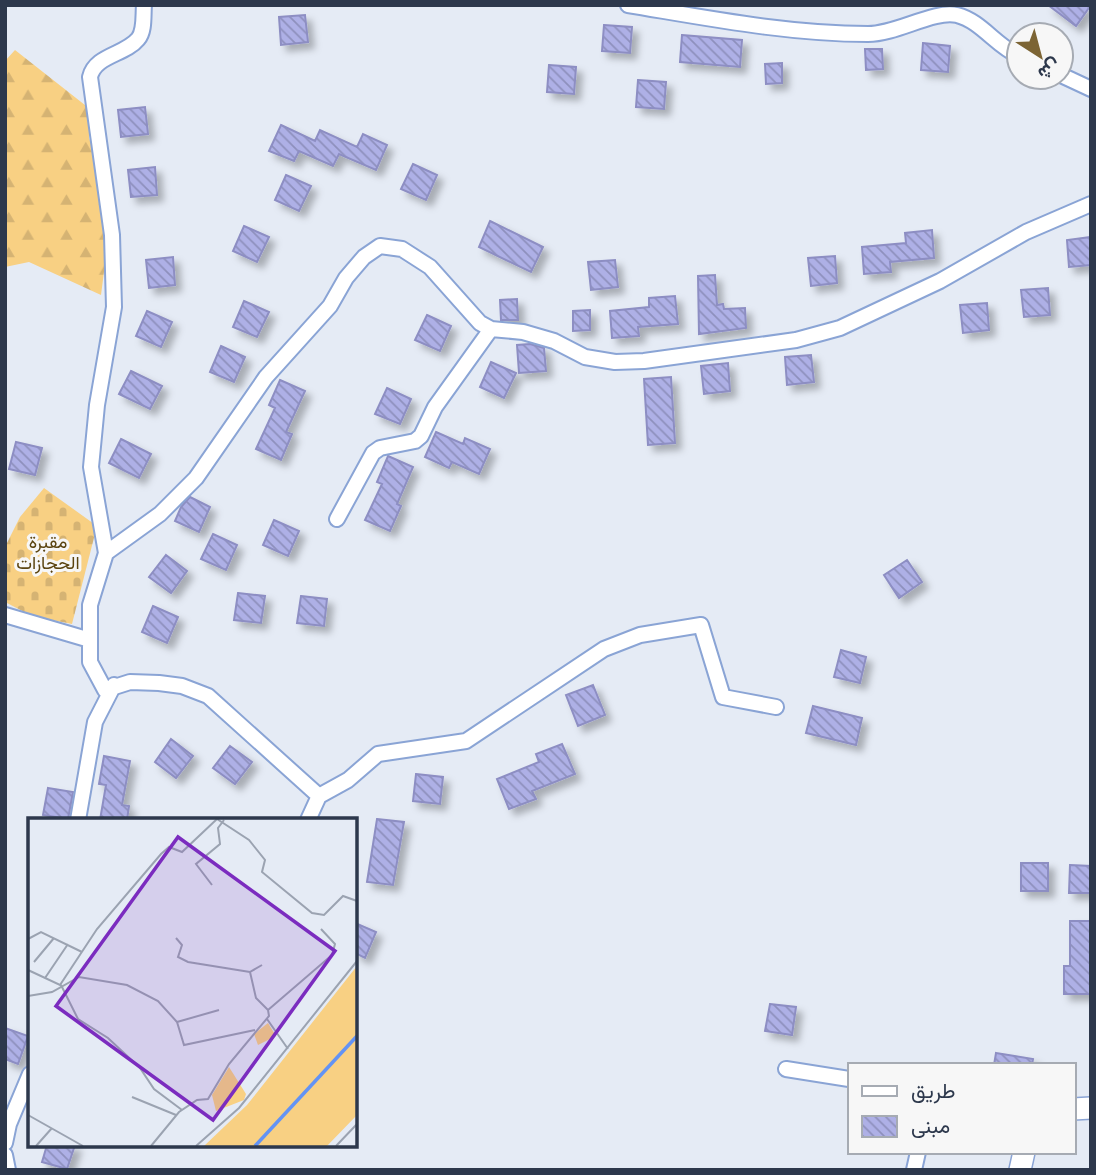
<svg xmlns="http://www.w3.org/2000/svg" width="1096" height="1175" viewBox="0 0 1096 1175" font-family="Barlow,Vazirmatn,sans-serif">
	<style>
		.forest { fill: url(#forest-firs) }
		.cemetery { fill: url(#cemetery-stones) }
		.building { fill: url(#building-back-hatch); stroke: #8d8ec3; stroke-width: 2; filter: url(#shadow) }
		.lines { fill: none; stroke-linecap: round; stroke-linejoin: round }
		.street-casing { stroke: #8aa4d5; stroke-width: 18 }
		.secondary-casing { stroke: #8aa4d5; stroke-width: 24 }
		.street { stroke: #fff; stroke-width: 14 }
		.secondary { stroke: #fff; stroke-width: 21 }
		.labels { text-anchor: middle; stroke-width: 6; stroke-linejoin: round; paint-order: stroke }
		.park-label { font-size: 18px; fill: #5b4410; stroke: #f7f7f7 }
		.inset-river { fill: none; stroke: #6393f4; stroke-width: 3.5 }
		.inset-road { fill: none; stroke: #9ba3b1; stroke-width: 2 }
		.view { fill: #7b2cbf; fill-opacity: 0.15; stroke: #7b2cbf; stroke-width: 3.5 }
		.inset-edge { fill: none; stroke: #2d384c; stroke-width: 3.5 }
	</style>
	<defs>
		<pattern id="forest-firs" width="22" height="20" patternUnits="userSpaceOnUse" patternTransform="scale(1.75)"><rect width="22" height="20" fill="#f8d083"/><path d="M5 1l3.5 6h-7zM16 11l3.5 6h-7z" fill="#d5b373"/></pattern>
		<pattern id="cemetery-stones" width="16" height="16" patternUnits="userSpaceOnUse" patternTransform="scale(1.75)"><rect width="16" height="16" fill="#f8d083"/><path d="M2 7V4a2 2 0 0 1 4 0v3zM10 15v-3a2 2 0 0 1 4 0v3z" fill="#d5b373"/></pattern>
		<pattern id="building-back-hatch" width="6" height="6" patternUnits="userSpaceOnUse" patternTransform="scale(1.75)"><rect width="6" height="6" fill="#aeb0e6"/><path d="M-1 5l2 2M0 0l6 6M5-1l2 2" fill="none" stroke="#8e90bd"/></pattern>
		<filter id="shadow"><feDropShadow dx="6" dy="6" stdDeviation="3.5" flood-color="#0004"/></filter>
	</defs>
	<rect width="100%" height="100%" fill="#e5ebf5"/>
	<path class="forest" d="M15,50L90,109L89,138L104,180L108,241L101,295L29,262L5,267V61Z"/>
	<path class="cemetery" d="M44,488L97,526L72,624L32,616L5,602V547L20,517Z"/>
	<path class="building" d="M1048,5H1091L1076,26Z
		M305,15L308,42L281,45L279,17Z
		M604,25L632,27L630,53L602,51Z
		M682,35L742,40L740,67L680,62Z
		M923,43L950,46L948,72L921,70Z
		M865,49H882L883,69L866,70Z
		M782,63V83L766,84L765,64Z
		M549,65L576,67L574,94L547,92Z
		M638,80L666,82L664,109L636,107Z
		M145,107L148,134L121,137L118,110Z
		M281,125L315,141L320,130L357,147L363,134L387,145L376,170L339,154L333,166L299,151L294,161L269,151Z
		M413,164L437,175L426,200L401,189Z
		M155,167L157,195L131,197L128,170Z
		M286,175L311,186L299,211L275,200Z
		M490,221L543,247L531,272L479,247Z
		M244,226L269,237L257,262L233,251Z
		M932,230L934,258L890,262L891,272L864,274L862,247L906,243L905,233Z
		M1091,237V265L1069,267L1067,240Z
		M835,256L837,283L811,286L808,258Z
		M173,257L175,285L149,288L146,260Z
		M615,260L618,287L591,290L588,262Z
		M715,275L717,305L723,304L724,309L745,308L746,328L699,334L698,276Z
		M1048,288L1050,315L1024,317L1021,290Z
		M675,296L678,324L638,327L639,336L612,338L610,311L649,307V298Z
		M517,299L518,320H501L500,300Z
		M244,301L269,312L257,337L233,327Z
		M987,303L989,330L963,333L960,305Z
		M590,310V330L573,331V311Z
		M147,311L172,322L161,347L136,336Z
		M427,315L451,326L440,351L415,340Z
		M530,344L544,348L546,371L519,373L517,345Z
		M221,346L245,357L234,382L210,372Z
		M811,355L814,382L787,385L785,357Z
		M491,362L516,373L504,398L480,387Z
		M728,363L730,391L704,394L701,366Z
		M131,371L162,386L150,409L119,394Z
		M671,377L675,443L648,445L644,379Z
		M280,380L305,391L286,432L292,434L281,460L256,449L275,408L269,405Z
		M387,388L411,399L400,424L375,414Z
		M436,432L463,444L465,438L490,449L479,474L452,462L449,468L425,457Z
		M121,439L151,454L139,478L109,463Z
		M16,442L42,448L35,475L9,469Z
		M388,456L413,467L397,504L401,506L390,531L365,520L382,484L377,482Z
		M190,497L210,507L199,532L175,521L181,507Z
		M274,520L299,531L288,556L263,545Z
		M213,534L237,545L226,570L201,559Z
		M166,555L187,571L171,593L149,577Z
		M907,560L922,582L899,598L884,575Z
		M238,593L265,596L261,623L234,620Z
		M301,596L327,599L324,626L297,623Z
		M153,606L178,617L167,643L142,632Z
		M841,650L866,657L860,683L834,677Z
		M593,685L605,715L578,726L566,695Z
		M813,706L862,718L856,745L806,733Z
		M171,739L193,756L176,778L155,762Z
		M562,744L575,774L532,791L536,799L509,809L497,779L539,762L536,754Z
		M230,746L252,762L235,784L213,768Z
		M104,756L130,761L122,805L129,806L127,820H100L106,785L99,784Z
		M416,774L443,777L440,804L413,801Z
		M48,788L73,792L68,819L43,815Z
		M377,819L404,822L393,885L367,882Z
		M1021,863H1048V891H1021Z
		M1070,865L1091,866V893H1069Z
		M1070,921H1091V994H1064V966H1070Z
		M355,923L376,932L365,958L355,953Z
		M770,1004L796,1007L792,1035L765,1031Z
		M5,1028L28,1036L18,1064L5,1059Z
		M996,1053L1033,1059L1032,1065H994Z
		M47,1145H75L67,1169L42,1162Z"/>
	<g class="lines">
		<g class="street-casing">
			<path id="street" d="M144,5C143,15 145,31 138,39C125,55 95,55 90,77L112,235L114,307L97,405L91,467L106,553L90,605V662L105,690L130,682L159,683L182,686L208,696L319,796L308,820
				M628,5C707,18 788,34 868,34C897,34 933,10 957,15C981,21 996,46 1019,56
				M1061,75L1091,89
				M337,519L373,453L380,448L415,441L421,436L435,407L491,329
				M106,553L160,514L196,478L266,377L330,306L346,278L364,257L380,246L402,249L430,267L480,323L491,329L523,332L554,341L585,357L615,362L644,361L796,340L840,328L940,281L1026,232L1091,204
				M5,615L90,640
				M319,796L348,780L378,754L466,741L604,649L640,635L701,625L723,697L776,707
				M78,820L95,722L114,685
				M786,1069L849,1079
				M5,1143L9,1124L30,1074
				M5,1155L8,1170
				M914,1170L918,1152"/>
		</g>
		<g class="secondary-casing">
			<path id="secondary" d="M1073,1109L1091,1108
				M1020,1170L1024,1152"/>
		</g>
		<use href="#street" class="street"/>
		<use href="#secondary" class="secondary"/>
	</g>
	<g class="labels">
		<g class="park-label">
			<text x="48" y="548">مقبرة<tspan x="48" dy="21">الحجازات</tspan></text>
		</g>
	</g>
	<g transform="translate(28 818)">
		<rect width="329" height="329" fill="#e5ebf5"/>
		<path d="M329,148V297L299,328H176L219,287ZM201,249L218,276L216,282L188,293L184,277Z" fill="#f8d083"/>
		<path d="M240,205L248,218L230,227L226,216Z" fill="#f8d083"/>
		<path class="inset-river" d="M227,328L329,218"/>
		<path class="inset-road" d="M189,1L221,22L237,42L234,54L284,95L296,97L315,78L329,83M184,67L168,46L192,26L190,10L196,2M329,103V124M148,120L154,127L150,139L160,144L222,154M0,121L13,114L54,134M6,144L26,120M234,147L222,154L228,180L240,192M0,152L32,167L69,111L133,36L141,29L154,34L189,1M17,160L40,126M33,167L50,201L80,220L112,250L126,271L154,292M0,178L24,174L51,159L99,167L130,183L149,204L156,227L227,212M240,192L304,137L307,126L293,111M239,201L260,231M149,204L191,192M104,279L148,297M0,297L55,328M8,328L24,310M123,328L151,294L169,282L180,281L201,246L241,198L240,192M168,328L211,290L329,143M308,328L329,306"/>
		<path class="view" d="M150,19L307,133L185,302L28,188Z"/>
		<rect width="329" height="329" class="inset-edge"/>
	</g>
	<rect width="1096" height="1175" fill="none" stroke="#2d384c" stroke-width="14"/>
	<rect x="848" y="1063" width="228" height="91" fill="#f7f7f7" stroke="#a6abb3" stroke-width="2"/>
	<rect x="862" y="1086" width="35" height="10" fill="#ffffff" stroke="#a6abb3" stroke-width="2"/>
	<text x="911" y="1098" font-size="21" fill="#2d384c">طريق</text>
	<rect x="862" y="1116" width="35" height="21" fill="url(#building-back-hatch)" stroke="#a6abb3" stroke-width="2"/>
	<text x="911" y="1133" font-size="21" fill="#2d384c">مبنى</text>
	<g transform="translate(1040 56) rotate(144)"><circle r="33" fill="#f7f7f7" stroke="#a6abb3" stroke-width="2"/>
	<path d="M0-5L12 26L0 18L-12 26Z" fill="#7c6434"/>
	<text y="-10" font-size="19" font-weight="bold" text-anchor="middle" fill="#2d384c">ش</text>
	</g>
</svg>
